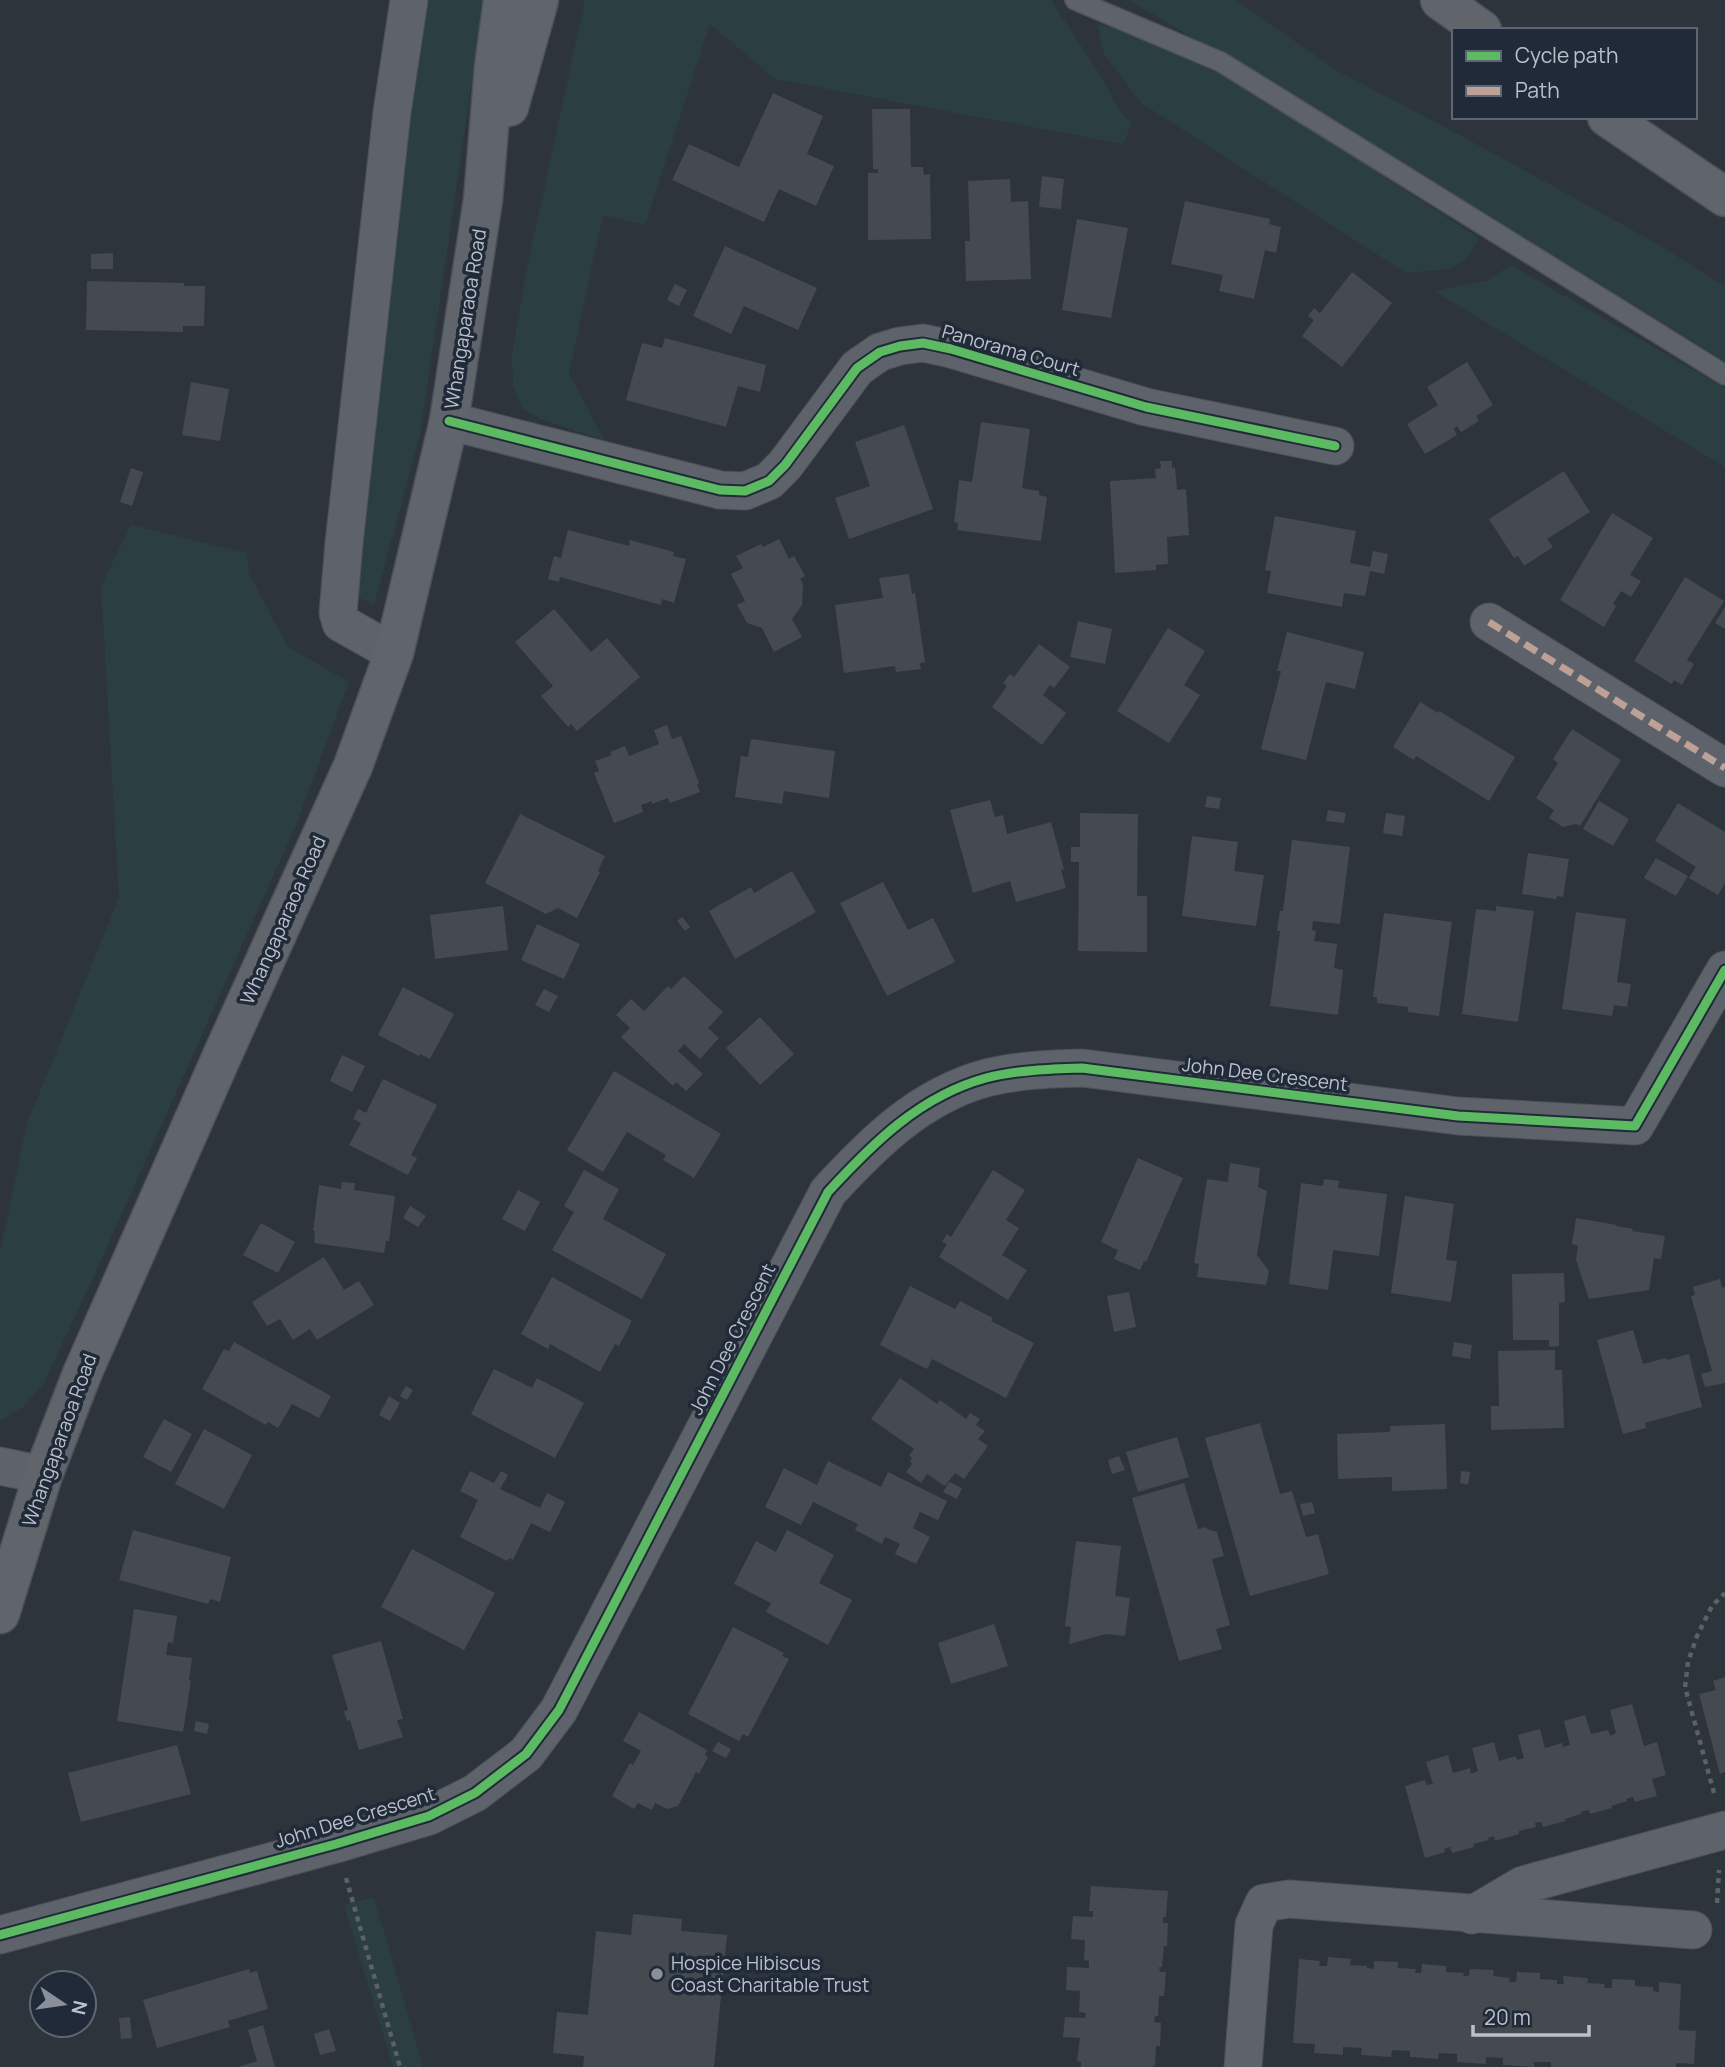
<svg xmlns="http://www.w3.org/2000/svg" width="1725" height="2067" viewBox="0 0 1725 2067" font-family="Manrope,sans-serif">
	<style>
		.green { fill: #2b3e42 }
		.building { fill: #454a51 }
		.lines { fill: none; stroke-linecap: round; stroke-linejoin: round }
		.service-casing { stroke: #4d5057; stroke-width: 22 }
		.minor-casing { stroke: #4d5057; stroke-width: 39 }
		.primary-casing { stroke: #4c5159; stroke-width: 41 }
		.path { stroke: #5c6167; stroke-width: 4.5; stroke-dasharray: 5 5; stroke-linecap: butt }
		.service { stroke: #5e626a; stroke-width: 19 }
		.minor { stroke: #5e626a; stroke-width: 37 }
		.primary { stroke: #60656c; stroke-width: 38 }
		.quiet { stroke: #bda197; stroke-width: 7; stroke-dasharray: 14 7; stroke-linecap: butt }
		.cycleway-casing { stroke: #212a38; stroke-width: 13 }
		.cycleway { stroke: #5cba63; stroke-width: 9 }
		.poi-dot { fill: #89909a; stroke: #212a38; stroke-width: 2.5 }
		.labels { text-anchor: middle; stroke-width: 7; stroke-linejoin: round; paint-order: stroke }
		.street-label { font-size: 19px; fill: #bac1cc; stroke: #212a38 }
		.poi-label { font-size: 19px; fill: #bac1cc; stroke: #212a38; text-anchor: start }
	</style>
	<rect width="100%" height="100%" fill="#2e343c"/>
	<path class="green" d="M425,0H484L420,435L374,605L350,593L372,402Z
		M585,0H1051L1101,76L1119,110L1132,123L1123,144L775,79L710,24L645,225L603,215L569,373L604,440L540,419L522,408L513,386L512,355L528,263Z
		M1129,0H1235L1338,71L1460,135L1658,244L1725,287V361L1461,198Z
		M1097,24L1137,33L1243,86L1479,238L1466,260L1450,269L1406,273L1141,103L1104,54Z
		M1511,265L1725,388V467L1434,291L1486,281Z
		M131,525L247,553L249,574L288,647L349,682L296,825L94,1276L43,1385L23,1407L0,1421V1252L27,1123L119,898L101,586Z
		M374,1897L423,2067H393L344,1905Z"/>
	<path class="building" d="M773,93L823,116L807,154L834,166L816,206L779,189L764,222L672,180L689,144L739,167Z
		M872,109H910L911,167H923L924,175L930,174L931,239L868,240V173H878V169H873Z
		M1042,176L1064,179L1061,209L1039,207Z
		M1010,179L1011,202L1028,201L1031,279L966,281L965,241H970L968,181Z
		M1185,201L1270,219L1269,224L1281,227L1276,253L1265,250L1254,299L1219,291L1223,275L1171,264Z
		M1077,219L1128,228L1111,318L1062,310Z
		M725,246L817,288L798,330L744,306L731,334L693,316Z
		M113,253V269H91V254Z
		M1352,272L1392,303L1342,367L1302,336L1314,320L1308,316L1314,308L1320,313Z
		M87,281L184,283V286H205L204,326H183V332L86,330Z
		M675,284L687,290L679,306L667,300Z
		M665,338L766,365L760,392L738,386L726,427L626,400L642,343L662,348Z
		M1467,362L1493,405L1476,416L1479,421L1461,432L1457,426L1454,429L1457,435L1425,454L1407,424L1438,405L1427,387Z
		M191,382L229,389L220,441L182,435Z
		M981,422L1030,429L1022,488L1039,491V495L1047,497L1041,541L957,530L958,523L954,522L959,480L972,482Z
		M904,425L933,509L849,539L835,498L870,486L855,442Z
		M1160,461H1172V468L1175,467L1177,490L1186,489L1189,535L1167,537L1168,564L1156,565V570L1115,573L1110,481L1156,478L1155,469L1161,468Z
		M131,468L143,472L132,506L120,502Z
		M1564,471L1590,512L1547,539L1553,547L1524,566L1518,556L1514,558L1489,519Z
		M1612,513L1653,538L1630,575L1641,581L1631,597L1621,591L1613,604L1616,606L1604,627L1560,600Z
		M1275,516L1356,531L1350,563L1370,567L1373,551L1388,554L1384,574L1370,571L1365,596L1344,593L1342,607L1267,593L1271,571L1265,570Z
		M568,530L629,546L630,540L674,552L673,556L686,559L674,603L662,599L661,605L560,577L559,582L548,579L554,556L561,558Z
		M779,539L789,559L794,556L805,576L800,579L803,584L802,605L792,619L802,637L774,652L762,628L747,623L737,605L745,601L731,574L743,568L736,556L761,544L763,547Z
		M909,574L912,594L915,593L925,662L920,663L921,669L896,672L895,666L844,673L835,605L883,598L879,578Z
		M1685,577L1724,601L1687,660L1694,664L1682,685L1674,680L1672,684L1634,661Z
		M1725,607V629L1715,623Z
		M554,609L591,652L607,638L640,677L577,731L571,724L568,727L541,696L553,686L515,642Z
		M1078,621L1112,629L1105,664L1070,657Z
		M1168,628L1205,651L1184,685L1200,695L1169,743L1117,711Z
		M1287,632L1364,652L1355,689L1326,682L1306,760L1261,749L1281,671H1277Z
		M1039,644L1070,667L1054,688L1050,685L1043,695L1066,713L1042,745L992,707L1007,686L1003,683L1010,674L1014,677Z
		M1420,702L1438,713L1439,711L1515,757L1489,801L1416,756L1414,760L1393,747Z
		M667,725L672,739L681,736L699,783L697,784L700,792L670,803L668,798L652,804V801L641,805L643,812L614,823L594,773L599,771L595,761L612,755L610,752L625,746L629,756L659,744L654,730Z
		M1572,729L1621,760L1580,826L1576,824L1563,827L1549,818L1554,810L1536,798L1558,763L1553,759Z
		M751,739L835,751L829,798L784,791L782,804L735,797L741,756L748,757Z
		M1207,796L1221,798L1219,809L1205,807Z
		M990,800L995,817L1003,815L1007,834L1051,822L1064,869L1061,870L1066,888L1016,902L1010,881L973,893L950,810Z
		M1599,801L1629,819L1613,846L1583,829Z
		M1678,803L1725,832V883L1718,895L1689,878L1696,867L1655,841Z
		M1328,810L1346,813L1344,823L1326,821Z
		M1080,813L1138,814L1137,896H1147V952L1078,951L1079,862H1071V847H1080Z
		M1386,813L1405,816L1402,836L1383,833Z
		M520,814L605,856L598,871L600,872L577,918L558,908L546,914L485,883Z
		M1192,836L1238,842L1234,871L1264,875L1256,926L1182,916Z
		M1292,840L1350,847L1340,924L1313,921L1312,930L1316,931L1314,941L1337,944L1334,968L1343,970L1338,1015L1270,1006L1280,931H1277L1278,922L1280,911H1283Z
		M1528,853L1569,859L1563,897L1557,896L1556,899L1522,894Z
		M1656,858L1688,876L1676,896L1644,878Z
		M792,871L816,912L735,959L709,911L751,887L754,893Z
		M883,882L908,930L933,918L955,962L887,996L840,903Z
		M503,906L508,950L435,959L430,915Z
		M1496,906L1534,911L1518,1022L1462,1014L1476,909L1496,911Z
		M1576,912L1626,919L1617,982L1631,984L1627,1007L1614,1005L1612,1016L1562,1009Z
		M1384,913L1452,922L1439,1016L1408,1012V1007L1377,1003V997H1373Z
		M682,917L690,927L685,931L677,921Z
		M537,924L580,944L564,979L521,960Z
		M684,976L723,1012L708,1028L719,1038L700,1059L684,1044L678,1051L703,1074L686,1091L676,1082L673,1086L621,1037L630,1028L616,1015L631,999L644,1011L668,986L671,989Z
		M403,987L454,1014L430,1059L420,1054L419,1056L378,1035Z
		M544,989L558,996L549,1012L535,1005Z
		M760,1017L794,1054L760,1085L726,1048Z
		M342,1055L365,1066L352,1092L330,1081Z
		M614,1071L721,1134L694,1178L663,1160L666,1155L627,1132L603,1172L567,1150Z
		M383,1079L437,1105L411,1155L417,1158L408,1175L349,1145L361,1123L353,1119L358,1109L366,1113Z
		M1138,1158L1183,1178L1146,1262L1144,1261L1140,1270L1114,1259L1118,1250L1101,1242Z
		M1230,1163L1260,1168L1258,1187L1267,1191L1257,1255L1269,1271L1266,1285L1197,1277L1199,1264L1194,1263L1207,1179L1228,1182Z
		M584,1170L619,1189L603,1219L666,1254L642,1299L552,1250L574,1212L564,1206Z
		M993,1170L1025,1190L1006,1220L1019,1228L1002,1255L1027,1270L1008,1300L939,1257L947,1244L942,1242L947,1234L951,1237Z
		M1324,1179L1339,1181L1338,1188L1387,1194L1379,1256L1333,1250L1328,1290L1289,1284L1301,1183L1323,1186Z
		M342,1182L355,1183L354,1190L395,1196L389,1241H386L384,1253L314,1243L315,1231H313L319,1185L341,1189Z
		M518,1190L540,1202L525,1231L502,1219Z
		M1405,1196L1454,1204L1446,1260L1457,1261L1451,1302L1391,1293Z
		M410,1206L426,1216L418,1227L403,1218Z
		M1576,1218L1617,1225L1616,1226L1633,1229L1632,1231L1665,1236L1661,1259L1654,1258L1649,1290L1589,1299L1576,1260L1578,1246L1572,1244Z
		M261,1223L295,1242L278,1273L243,1255Z
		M324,1257L344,1290L359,1281L374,1305L317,1340L310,1329L293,1340L280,1319L267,1326L252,1302Z
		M1564,1273L1565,1302L1559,1303V1346L1549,1347V1340H1513L1512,1274Z
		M552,1277L632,1321L619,1346L615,1344L600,1372L550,1344L548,1349L521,1334Z
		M1720,1279L1722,1288L1725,1287V1383L1705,1387L1701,1374L1712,1371L1691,1296L1695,1295L1693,1287Z
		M910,1286L955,1309L960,1301L993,1318L991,1321L1034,1343L1006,1398L932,1359L927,1369L880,1345Z
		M1129,1292L1136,1327L1114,1332L1107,1296Z
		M1633,1330L1643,1364L1666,1358L1667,1360L1689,1354L1702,1407L1645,1423L1646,1428L1623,1434L1597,1340Z
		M234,1342L331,1396L319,1418L292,1404L278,1428L268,1422L266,1425L202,1389L224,1349L229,1351Z
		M1454,1342L1472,1345L1470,1359L1452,1356Z
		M1555,1350V1370H1562L1564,1428L1491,1430V1406H1499L1498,1351Z
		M494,1369L532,1388L537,1378L584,1403L555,1458L471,1414Z
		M900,1378L937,1404L940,1400L966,1419L970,1413L980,1419L976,1425L985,1431L978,1439L988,1446L964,1479L955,1473L945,1486L927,1474L921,1483L906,1472L912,1464L910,1461L912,1458L909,1455L914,1449L871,1419Z
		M406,1386L413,1390L407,1400L400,1396Z
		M389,1396L400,1403L390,1421L379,1415Z
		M164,1419L192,1434L171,1472L143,1457Z
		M1260,1423L1280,1494L1292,1491L1306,1537L1318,1534L1329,1574L1250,1596L1205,1438Z
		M1445,1424L1447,1489L1392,1491V1477L1338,1479L1337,1434L1390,1432V1426Z
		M204,1429L252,1455L224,1509L175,1484Z
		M1177,1437L1189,1477L1138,1492L1126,1452Z
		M1119,1456L1125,1470L1112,1474L1108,1460Z
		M828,1461L881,1487L888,1472L947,1501L938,1520L920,1512L913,1528L930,1537L916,1564L895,1554L900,1544L885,1537L882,1544L855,1530L858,1524L813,1502L801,1525L765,1507L784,1468L817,1485Z
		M470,1471L494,1483L501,1471L508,1475L500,1489L540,1508L547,1493L565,1502L550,1532L531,1523L513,1560L510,1558L507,1561L460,1537L478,1500L460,1491Z
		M1461,1471L1470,1472L1468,1485L1460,1483Z
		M949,1482L962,1488L957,1499L943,1492Z
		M1184,1483L1198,1529L1206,1527L1207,1529L1217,1532L1224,1556L1212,1559L1230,1625L1216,1629L1222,1649L1179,1661L1132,1498Z
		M1312,1502L1315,1513L1303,1516L1300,1504Z
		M133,1530L231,1557L220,1602L210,1599L208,1604L119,1580Z
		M787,1530L834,1555L819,1583L852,1600L828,1645L766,1612L771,1603L734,1584L756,1541L776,1552Z
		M1076,1541L1121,1546L1115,1596L1130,1598L1125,1636L1106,1634L1069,1644L1071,1627L1065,1626Z
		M412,1549L495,1593L464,1650L381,1607Z
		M134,1609L177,1616L173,1643L168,1642L166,1655L192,1658L189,1680L191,1681L183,1732L117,1721Z
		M994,1624L1008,1666L951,1684L938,1643Z
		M733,1627L784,1653L782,1656L789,1659L748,1737L743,1734L739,1741L688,1714Z
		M381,1641L403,1719L397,1720L403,1737L359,1750L350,1720L347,1721L344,1711L348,1710L332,1655Z
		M1725,1677V1772L1720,1774L1699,1694L1716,1690L1713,1681Z
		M1632,1704L1644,1746L1657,1742L1666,1775L1652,1779L1657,1796L1635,1802L1633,1797L1626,1799L1627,1801L1611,1806L1612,1808L1590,1814L1589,1810L1581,1812V1814L1565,1819L1566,1821L1543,1827L1541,1822L1535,1823L1536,1827L1519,1831V1834L1495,1841L1494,1836L1488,1838L1489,1840L1473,1844L1474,1847L1452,1853L1450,1847L1444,1849L1445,1852L1425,1858L1405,1786L1425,1780L1426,1785L1433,1784L1426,1762L1448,1755L1453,1773L1470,1768L1471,1774L1478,1771L1472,1748L1494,1742L1499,1761L1516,1756L1517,1760L1524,1758L1518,1735L1540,1729L1545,1748L1562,1743L1563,1747L1570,1745L1564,1721L1585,1715L1591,1734L1608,1730L1610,1736L1616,1733L1610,1710Z
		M639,1712L707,1750L705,1755L708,1757L699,1774L696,1772L678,1806L667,1809L655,1803L652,1810L638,1803L634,1809L612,1796L630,1763L633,1765L641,1751L623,1741Z
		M196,1721L209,1724L207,1734L194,1731Z
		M718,1742L731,1749L726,1758L712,1751Z
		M177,1745L191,1794L81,1822L68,1773Z
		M1091,1886L1168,1891L1166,1917H1163V1923H1168L1167,1946H1164L1162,1967H1159L1160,1972H1166L1164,1996H1159L1158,2016H1155L1154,2022L1161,2023L1160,2046H1156L1155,2065L1152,2067H1081V2062L1077,2061L1080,2038L1063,2037L1065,2017L1085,2018L1086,2013L1079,2012L1080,1991L1066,1990L1067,1967L1089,1968V1961L1084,1960L1085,1940L1071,1939L1073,1916L1093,1917V1911H1089Z
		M633,1914L682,1919L681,1931L727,1935L714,2067H583L584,2056L553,2053L557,2012L588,2015L596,1931L631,1935Z
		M1328,1957L1351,1959L1350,1965L1367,1966V1968L1374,1969V1961L1398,1962V1968L1416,1969L1415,1973H1421L1422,1964L1446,1966V1972L1464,1973L1463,1976H1469L1470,1969L1494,1970L1493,1976L1510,1978L1509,1982H1516L1517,1972L1540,1973V1979L1557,1980V1984H1564L1563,1976L1588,1978L1587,1983L1605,1984L1604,1988H1612V1979L1635,1980V1986L1653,1987V1991L1659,1992V1982L1681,1984L1679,2030L1696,2031L1694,2064L1676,2063V2067H1551V2062H1534V2067L1503,2065V2058L1486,2057V2064L1457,2062V2054L1439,2053L1438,2059L1410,2057V2051L1392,2050L1391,2057L1361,2055L1362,2048L1343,2047V2055L1314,2053L1315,2044L1293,2043L1299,1959L1320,1961L1319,1966H1327Z
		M249,1969L250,1973L257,1971L268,2009L228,2021L230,2027L157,2048L143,2000Z
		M130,2017L132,2038L121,2039L119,2018Z
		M263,2025L275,2067H238L257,2061L248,2030Z
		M329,2029L336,2051L320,2055L314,2034Z"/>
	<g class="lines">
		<g class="service-casing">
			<path id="service" d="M1075,0L1221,62L1725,375"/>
		</g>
		<g class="minor-casing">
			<path id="minor" d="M449,421L720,490L745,491L769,481L785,465L857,368L880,352L900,346L923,343L951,349L1146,407L1335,446
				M1489,622L1725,768
				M394,653L341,623L338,613L344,543L392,112L409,0
				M0,1466L43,1475
				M1472,1915L1523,1885L1725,1830
				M0,1935L336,1844L429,1816L475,1793L526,1754L559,1710L828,1192C873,1143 920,1096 986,1078C1017,1070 1050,1069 1082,1068L1458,1116L1635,1126L1725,970
				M1243,2067L1254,1925L1264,1903L1289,1899L1693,1930"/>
		</g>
		<g class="primary-casing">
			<path id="primary" d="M1440,0L1482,30
				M509,107L539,0
				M1607,117L1725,197
				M0,1614L43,1475L82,1374L222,1056L353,766L394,653L449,421L483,200L494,67L503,0"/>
		</g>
		<path class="path" d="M1714,1793L1685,1687L1688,1662L1697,1636L1712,1606L1725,1593
			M346,1878L400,2067
			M1717,1903L1719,1870"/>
		<use href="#service" class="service"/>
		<use href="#minor" class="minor"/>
		<use href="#primary" class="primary"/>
		<path class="quiet" d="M1489,622L1725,768"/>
		<g class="cycleway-casing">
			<path id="cycleway" d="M449,421L720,490L745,491L769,481L785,465L857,368L880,352L900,346L923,343L951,349L1146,407L1335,446
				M0,1935L336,1844L429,1816L475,1793L526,1754L559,1710L828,1192C873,1143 920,1096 986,1078C1017,1070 1050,1069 1082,1068L1458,1116L1635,1126L1725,970"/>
		</g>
		<use href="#cycleway" class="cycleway"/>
	</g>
	<circle class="poi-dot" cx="657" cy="1974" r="7"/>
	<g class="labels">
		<g class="street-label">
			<text transform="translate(465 319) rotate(-81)" y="7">Whangaparaoa Road</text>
			<text transform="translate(1011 350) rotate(16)" y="7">Panorama Court</text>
			<text transform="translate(283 920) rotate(-66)" y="7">Whangaparaoa Road</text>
			<text transform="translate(1265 1074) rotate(7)" y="7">John Dee Crescent</text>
			<text transform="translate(732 1339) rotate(-63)" y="7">John Dee Crescent</text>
			<text transform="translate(59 1440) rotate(-70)" y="7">Whangaparaoa Road</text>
			<text transform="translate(355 1817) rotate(-17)" y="7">John Dee Crescent</text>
		</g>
		<g class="poi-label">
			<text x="671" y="1970">Hospice Hibiscus<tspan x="671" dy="22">Coast Charitable Trust</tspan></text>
		</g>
	</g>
	<rect x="1452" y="28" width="245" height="91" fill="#212a38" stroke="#5e6673" stroke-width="2"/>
	<rect x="1466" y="51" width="35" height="10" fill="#5cba63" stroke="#5e6673" stroke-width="2"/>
	<text x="1515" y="63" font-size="21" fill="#bac1cc">Cycle path</text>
	<rect x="1466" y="86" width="35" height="10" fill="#bda197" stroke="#5e6673" stroke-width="2"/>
	<text x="1515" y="98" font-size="21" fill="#bac1cc">Path</text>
	<g transform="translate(63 2004) rotate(103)"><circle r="33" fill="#212a38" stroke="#5e6673" stroke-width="2"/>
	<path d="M0-5L12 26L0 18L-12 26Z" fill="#89909a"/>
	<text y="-10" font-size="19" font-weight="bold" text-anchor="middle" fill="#bac1cc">N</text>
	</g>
	<path d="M1473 2025v10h116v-10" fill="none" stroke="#bac1cc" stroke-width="3.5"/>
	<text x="1484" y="2025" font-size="21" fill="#bac1cc" stroke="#212a38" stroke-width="5" paint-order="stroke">20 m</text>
</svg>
